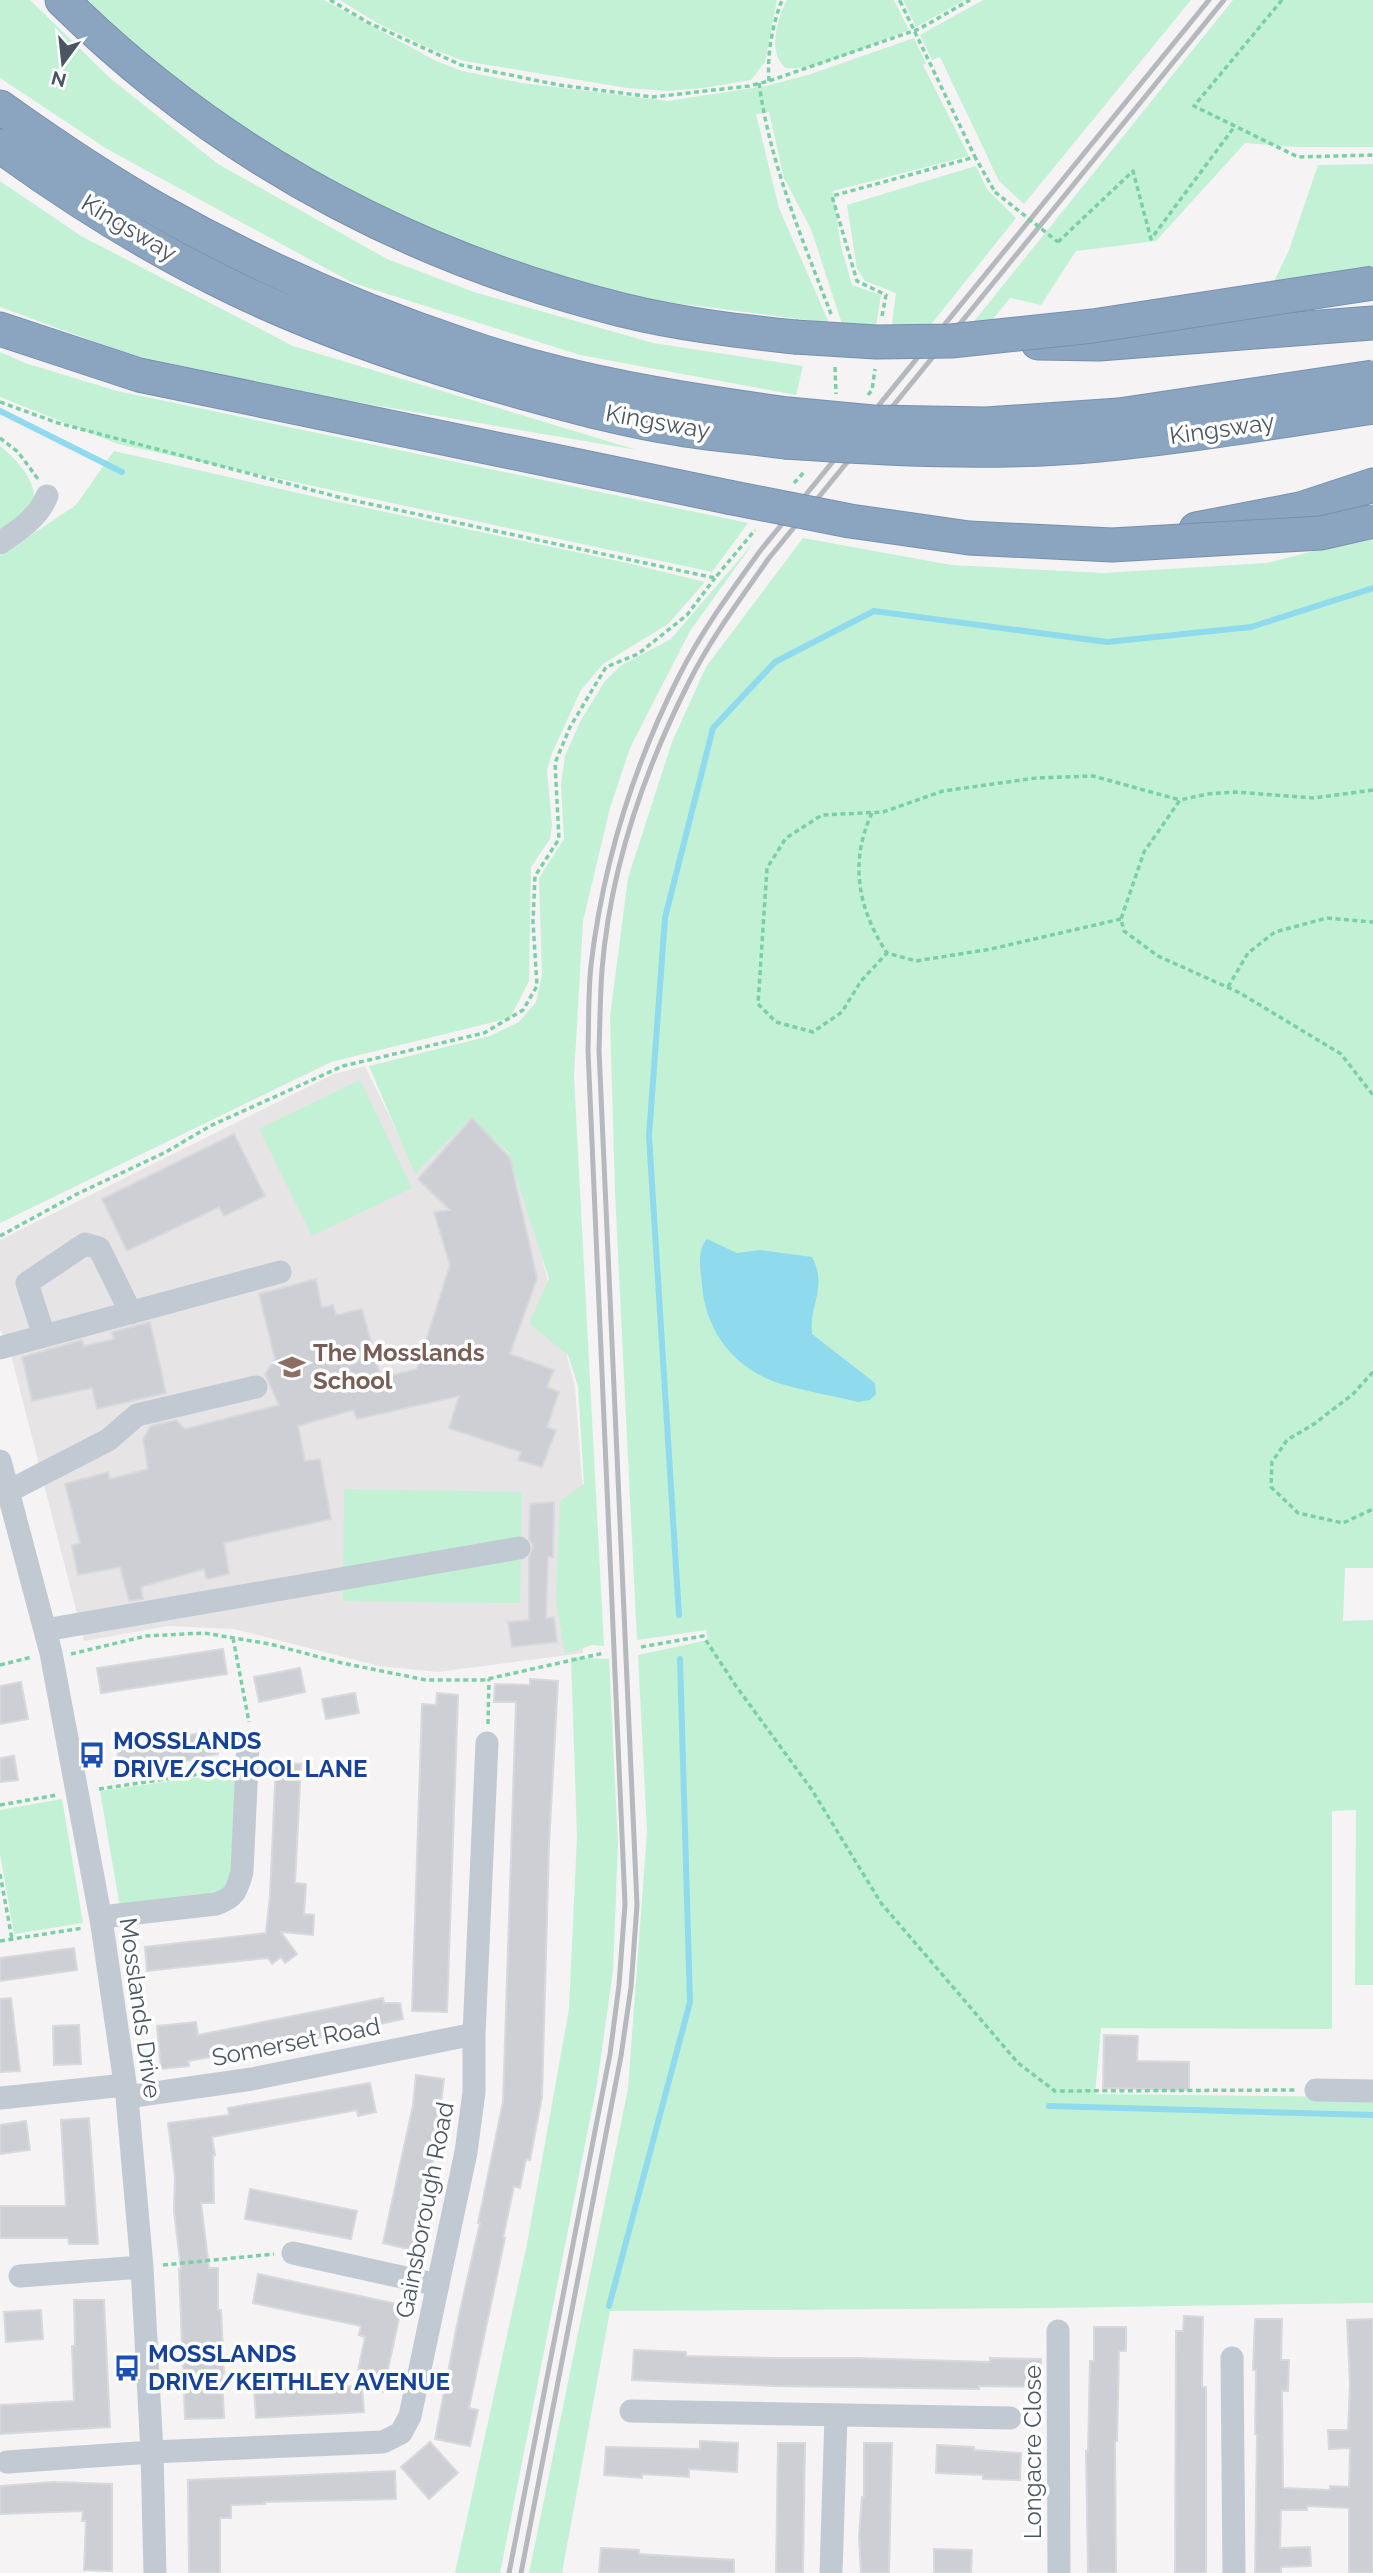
<svg xmlns="http://www.w3.org/2000/svg" width="1373" height="2573" viewBox="0 0 1373 2573" font-family="Raleway,sans-serif">
	<style>
		.education { fill: #e6e4e5 }
		.green { fill: #c3f1d5 }
		.water { fill: #90daee }
		.lines { fill: none; stroke-linecap: round; stroke-linejoin: round }
		.stream { stroke: #90daee; stroke-width: 6 }
		.building { fill: #cdcfd5; stroke: #d7d9de; stroke-width: 2 }
		.highway-casing { stroke: #7690ad; stroke-width: 35 }
		.path { stroke: #7ad0a6; stroke-width: 3.5; stroke-dasharray: 5 3.5; stroke-linecap: butt }
		.minor { stroke: #c1cad2; stroke-width: 23 }
		.highway { stroke: #8ba5c1; stroke-width: 33 }
		.rail { stroke: #b5b8bd; stroke-width: 5 }
		.highway-bridge-casing { stroke: #7690ad; stroke-width: 35; stroke-linecap: butt }
		.path-bridge { stroke: #7ad0a6; stroke-width: 3.5; stroke-dasharray: 5 3.5; stroke-linecap: butt }
		.highway-bridge { stroke: #8ba5c1; stroke-width: 33 }
		.labels { text-anchor: middle; stroke-width: 7; stroke-linejoin: round; paint-order: stroke }
		.street-label { font-size: 24px; fill: #4a5661; stroke: #fff }
		.education-label { font-size: 24px; font-weight: bold; fill: #785e54; stroke: #fff; text-anchor: start }
		.transit-label { font-size: 24px; font-weight: bold; fill: #164399; stroke: #fff; text-anchor: start }
	</style>
	<rect width="100%" height="100%" fill="#f5f3f3"/>
	<path class="education" d="M365,1066L416,1171L470,1115L517,1161L575,1387L583,1494L575,1497L583,1653L438,1672L379,1666L234,1629L168,1626L84,1641L9,1347L0,1330V1240L334,1074Z"/>
	<path class="green" d="M0,0H30L110,78L218,164L387,259L474,292L653,343L803,366L796,395L580,355L353,283L107,149L0,78Z
		M86,0H324L436,61L462,71L522,83L668,101L766,86L811,74L914,38L926,63L923,65L969,156L833,191L841,246L852,285L881,295L876,326L842,324L811,229L784,178L769,112L756,114L779,208L829,323L636,298L461,245L282,158L134,48Z
		M340,0H777L765,62L751,80L703,88L668,91L627,88L464,61L429,48L377,23Z
		M787,0H894L909,30C880,41 815,72 786,68C767,54 777,18 787,0Z
		M903,0H965L916,27Z
		M983,0H1191L1024,204L999,181L940,57L932,60L920,35Z
		M1233,0H1373V147H1297L1245,143L1156,241L1076,251L1041,305L1010,298L989,324L971,325Z
		M1373,164V269L1271,288L1289,250L1318,165Z
		M976,166L987,189L1016,218L929,327L892,324L896,293L865,281L857,269L847,205Z
		M0,181L81,236L293,346L637,450L333,398L131,355L0,307Z
		M0,352L25,363L117,391L748,523L712,572L118,444L0,397Z
		M0,446C16,458 47,491 28,512C21,520 9,526 0,532Z
		M114,451L329,500L623,562L705,582L668,624L603,664L581,690L552,753L547,770L552,825L550,839L531,867L529,981L510,1018L331,1062L0,1223V556L76,505Z
		M1373,536V1568H1345L1343,1621L1373,1620V1985H1355L1356,1810L1332,1811V2029L1101,2028L1095,2094L1373,2097V2303L1048,2308L610,2311L562,2573H529L628,2089L647,1832L638,1655L708,1640L706,1630L637,1640L615,1193L610,1017L628,878L672,742L706,667L803,538L951,565L1103,573L1267,563Z
		M754,542L690,631L630,748L610,808L583,921L574,1076L604,1646L592,1645L565,1654L556,1600L560,1501L584,1484L578,1387L568,1355L529,1323L549,1279L508,1152L471,1118L415,1174L369,1066L490,1036L519,1022L536,1002L542,974L539,878L564,839L561,784L565,756L581,720L605,681L620,666L671,639Z
		M360,1080L412,1188L312,1236L259,1129Z
		M344,1489L522,1492L520,1603L343,1601Z
		M571,1657L609,1659L618,1843L613,1971L597,2084L500,2573H455L527,2244L569,2009L577,1836Z
		M236,1772L235,1870L227,1889L217,1895L120,1907L100,1791Z
		M62,1799L83,1923L14,1934L0,1854V1810Z"/>
	<path class="water" d="M707,1239L737,1253L760,1250L812,1257C828,1287 809,1304 812,1334L875,1383L876,1394L870,1400L858,1402C834,1396 809,1392 785,1385C737,1372 706,1334 702,1285C701,1270 696,1250 707,1239Z"/>
	<g class="lines">
		<path class="stream" d="M0,411L122,472
			M679,1615L649,1136L665,918L713,728L775,662L874,611L1107,642L1251,627L1373,588
			M1049,2106L1373,2115
			M609,2306L690,2002L680,1659"/>
	</g>
	<path class="building" d="M472,1118L510,1158L537,1278L510,1354L554,1370L547,1387L559,1392L547,1427L556,1430L542,1467L518,1460L521,1452L449,1428L459,1396L357,1419L353,1410L298,1426L305,1461L320,1459L331,1519L224,1543L229,1574L207,1579L204,1569L141,1587L143,1599L129,1601L120,1567L78,1575L72,1546L80,1543L65,1484L108,1472L110,1479L148,1469L143,1439L151,1426L176,1420L185,1429L279,1405L265,1374L275,1359L259,1294L316,1279L322,1308L333,1305L336,1315L362,1309L381,1378L417,1369L450,1265L434,1212L450,1210L418,1179Z
		M234,1134L265,1196L224,1216L219,1207L127,1251L102,1199Z
		M150,1322L166,1393L97,1409L92,1388L32,1401L22,1357L82,1340L84,1346L114,1339L112,1332Z
		M554,1502L553,1557H548L546,1618L554,1617L557,1642L512,1647L508,1622L529,1620V1557L533,1546L529,1539L530,1504Z
		M223,1649L227,1674L101,1693L97,1668Z
		M300,1668L305,1692L259,1702L254,1677Z
		M530,1679L558,1681L549,1845L542,2097L530,2160L526,2159L520,2188L514,2186L503,2238H505L469,2408L478,2410L470,2446L435,2439L459,2315L480,2223H478L503,2102L516,1702H494L495,1684L530,1685Z
		M21,1682L28,1719L0,1724V1686Z
		M355,1693L359,1713L326,1719L322,1699Z
		M437,1693L458,1695L447,2012L412,2011L422,1704L436,1705Z
		M213,1730L218,1754L122,1775L117,1751Z
		M14,1756L18,1780L0,1782V1758Z
		M276,1763L301,1764L295,1883L306,1884L304,1914L314,1915L313,1935L281,1932L297,1954L285,1963L281,1957L272,1964L268,1958L147,1971L145,1947L266,1933L270,1895Z
		M74,1948L77,1970L0,1981V1958Z
		M11,1998L20,2071L0,2072V1999Z
		M383,1998L384,2003H400L403,2019L308,2040L188,2061L189,2066L161,2069L157,2026L196,2022L198,2035Z
		M79,2025L81,2064L54,2065L53,2026Z
		M1104,2035L1138,2036L1137,2061L1189,2062V2090L1103,2088Z
		M416,2075L444,2079L438,2125L441,2126L412,2250L383,2243L413,2105Z
		M370,2083L376,2112L358,2116L357,2110L212,2137L215,2155H213L214,2203H201L209,2268H218V2310H221L224,2374H222L224,2418L185,2419L179,2269H181L174,2211L175,2177L168,2123L229,2115L228,2108Z
		M89,2118L98,2244H69L68,2238H0V2206H66L61,2120Z
		M26,2121L30,2150L0,2154V2125Z
		M250,2189L357,2211L351,2239L245,2219Z
		M258,2274L402,2305L383,2392L362,2387L364,2412L256,2418L254,2390L359,2386L355,2385L365,2337L359,2335L361,2326L253,2303Z
		M74,2300H104L110,2427L0,2434V2405L74,2401L72,2346H75Z
		M41,2310L43,2339L6,2342L4,2312Z
		M1184,2316L1203,2317L1202,2387H1206V2573H1175L1176,2331H1183Z
		M1255,2319H1282L1281,2360H1289L1288,2391H1282L1283,2488L1330,2490V2486L1349,2487L1350,2448L1329,2449L1328,2430H1348L1350,2384L1347,2320L1373,2319V2573H1349V2508L1307,2506V2510H1281L1280,2548L1310,2547L1311,2566L1281,2567V2573H1255L1257,2434H1255L1256,2370H1253Z
		M1094,2327H1126V2351H1119L1117,2441H1115L1116,2573H1088L1086,2451H1088L1090,2361H1094Z
		M634,2350L686,2352V2356L775,2358H855L990,2362V2358L1041,2359V2387L979,2386V2389L774,2386L632,2380Z
		M700,2441L738,2443L737,2472L689,2469V2477L642,2474V2478L604,2475L606,2447L700,2449Z
		M430,2442L458,2473L429,2499L401,2467Z
		M778,2443H805L803,2573H776Z
		M864,2443H892L889,2573H861L859,2536L862,2497H864Z
		M937,2445L974,2447V2450L1021,2453L1020,2480L983,2479V2475L936,2473Z
		M395,2471L396,2499L264,2502L265,2504L231,2505V2518H220V2573H189L188,2480Z
		M54,2482L112,2484V2571L84,2570L86,2521H82L83,2511L0,2514V2486Z
		M601,2548L639,2550V2554L734,2560V2573H599Z
		M934,2549L972,2550L971,2573H934Z"/>
	<g class="lines">
		<g class="highway-casing">
			<path id="highway" d="M62,0C220,156 407,256 622,310C679,324 737,331 795,337
				M0,107C52,144 105,180 160,211C257,266 361,311 466,346C570,382 680,399 788,414
				M0,146C74,200 153,249 236,289C328,333 426,366 525,393C576,407 627,421 680,429C714,435 750,437 785,442
				M0,329L139,375L728,497
				M1038,343L1099,344L1373,323
				M1196,529L1300,509L1373,485"/>
		</g>
		<path class="path" d="M330,0L369,23L461,65L559,85L653,97L749,86L769,81L919,29L970,0
			M899,0L900,1
			M1282,0L1194,106L1298,157L1373,155
			M769,81C767,54 772,26 782,0
			M759,83C770,164 802,238 831,314
			M1058,242L1133,171L1151,239L1235,126
			M882,316L886,295L857,281L832,196L975,157L995,192
			M835,367L836,394
			M868,395L872,390L875,369
			M0,402L58,423L342,498L715,578L755,530
			M0,438L18,452L38,479
			M794,483L805,471
			M1373,790L1314,798L1235,792L1207,794L1180,800L1144,852L1121,919L1124,931L1158,956L1240,993L1341,1054L1373,1095
			M872,813C849,862 858,909 887,953
			M1121,919L991,949L916,961L887,953L861,981L842,1012L813,1032L776,1022L758,1004L767,868L786,838L822,815L883,812L943,791L1036,778L1093,776L1180,800
			M1228,987L1248,953L1275,932L1327,918L1373,922
			M0,1236L77,1194L166,1152L210,1126L343,1066L484,1033L523,1010L537,986L533,922L535,876L559,839L555,763L570,727L606,667L638,654L687,615L715,578
			M1373,1372L1353,1394L1314,1424L1287,1440L1272,1462L1271,1487L1298,1513L1343,1523L1373,1509
			M233,1638L249,1722
			M641,1647L703,1636L736,1686L812,1790L881,1903L1018,2063L1055,2091L1297,2090
			M71,1654L146,1636L204,1633L270,1644L342,1663L426,1680H483L604,1653
			M0,1665L32,1657
			M488,1724L489,1679
			M99,1789L226,1770
			M0,1805L57,1795
			M0,1874L12,1939
			M0,1941L83,1928
			M163,2265L274,2254"/>
		<path class="minor" d="M0,543C19,530 38,518 47,496
			M44,1336L27,1283L85,1244L99,1248L131,1313
			M0,1348L280,1272
			M0,1461L51,1653L102,1925L127,2097L142,2267L152,2452L155,2573
			M9,1491L108,1440L137,1415L256,1387
			M45,1630L519,1548
			M101,1917L216,1904C235,1898 237,1890 242,1872L248,1743
			M1316,2090L1373,2091
			M127,2097L252,2079L474,2034
			M0,2098L125,2085
			M293,2253L438,2285
			M20,2276L142,2267
			M1058,2331L1059,2573
			M1232,2358L1234,2573
			M631,2411L1010,2418
			M7,2462L152,2452L383,2442L401,2433L410,2416L466,2152L474,2092V2034L487,1743
			M831,2573L836,2416"/>
		<use href="#highway" class="highway"/>
		<path class="rail" d="M509,2573L610,2054L619,1985L625,1904L588,1050C589,1022 588,993 591,965C603,864 633,767 679,676C701,632 731,591 760,551L1209,0
			M521,2573L621,2056L631,1987L637,1905L599,1050C600,1023 600,997 602,970C610,870 644,771 689,682C711,638 741,598 769,558L1224,0"/>
		<g class="highway-bridge-casing">
			<path id="highway-bridge" d="M795,337L876,342L951,341L1093,326L1373,283
				M788,414L873,422L986,424L1119,415L1373,377
				M785,442C889,449 994,455 1099,445C1191,436 1282,421 1373,407
				M728,497L850,521L969,538L1112,545L1321,533L1373,521"/>
		</g>
		<path class="path-bridge" d="M900,1L975,157
			M995,192L1058,242"/>
		<use href="#highway-bridge" class="highway-bridge"/>
	</g>
	<defs>
		<g id="school-bare" transform="scale(2.1)"><path d="M0-5L7-2L0 1L-7-2ZM-4 1L0 2.5L4 1V4Q0 6-4 4Z" fill="#8d6e63" stroke="#fff" stroke-width="2.5" paint-order="stroke"/></g>
		<g id="bus-bare" transform="scale(2.1)"><path d="M-5-6H5V4H4V6H2V4H-2V6H-4V4H-5ZM-3.5-4V0h7V-4ZM-3.5 1.2v1.5H-2V1.2ZM2 1.2v1.5H3.5V1.2Z" fill="#1a4fb4" stroke="#fff" stroke-width="2.5" paint-order="stroke"/></g>
	</defs>
	<g fill-rule="evenodd">
		<use href="#school-bare" x="292" y="1367"/>
		<use href="#bus-bare" x="92" y="1755"/>
		<use href="#bus-bare" x="127" y="2368"/>
	</g>
	<g class="labels">
		<g class="street-label">
			<text transform="translate(129 228) rotate(31)" y="8">Kingsway</text>
			<text transform="translate(658 422) rotate(10)" y="8">Kingsway</text>
			<text transform="translate(1222 429) rotate(-8)" y="8">Kingsway</text>
			<text transform="translate(140 2008) rotate(82)" y="8">Mosslands Drive</text>
			<text transform="translate(296 2042) rotate(-11)" y="8">Somerset Road</text>
			<text transform="translate(425 2210) rotate(-79)" y="8">Gainsborough Road</text>
			<text transform="translate(1033 2452) rotate(-90)" y="8">Longacre Close</text>
		</g>
		<g class="education-label">
			<text x="313" y="1361">The Mosslands<tspan x="313" dy="28">School</tspan></text>
		</g>
		<g class="transit-label">
			<text x="113" y="1749">MOSSLANDS<tspan x="113" dy="28">DRIVE/SCHOOL LANE</tspan></text>
			<text x="148" y="2362">MOSSLANDS<tspan x="148" dy="28">DRIVE/KEITHLEY AVENUE</tspan></text>
		</g>
	</g>
	<g transform="translate(63 63) rotate(195)" stroke="#ffffff" stroke-width="5" paint-order="stroke">
	<path d="M0-5L12 26L0 18L-12 26Z" fill="#4a5661"/>
	<text y="-10" font-size="19" font-weight="bold" text-anchor="middle" fill="#4a5661">N</text>
	</g>
</svg>
